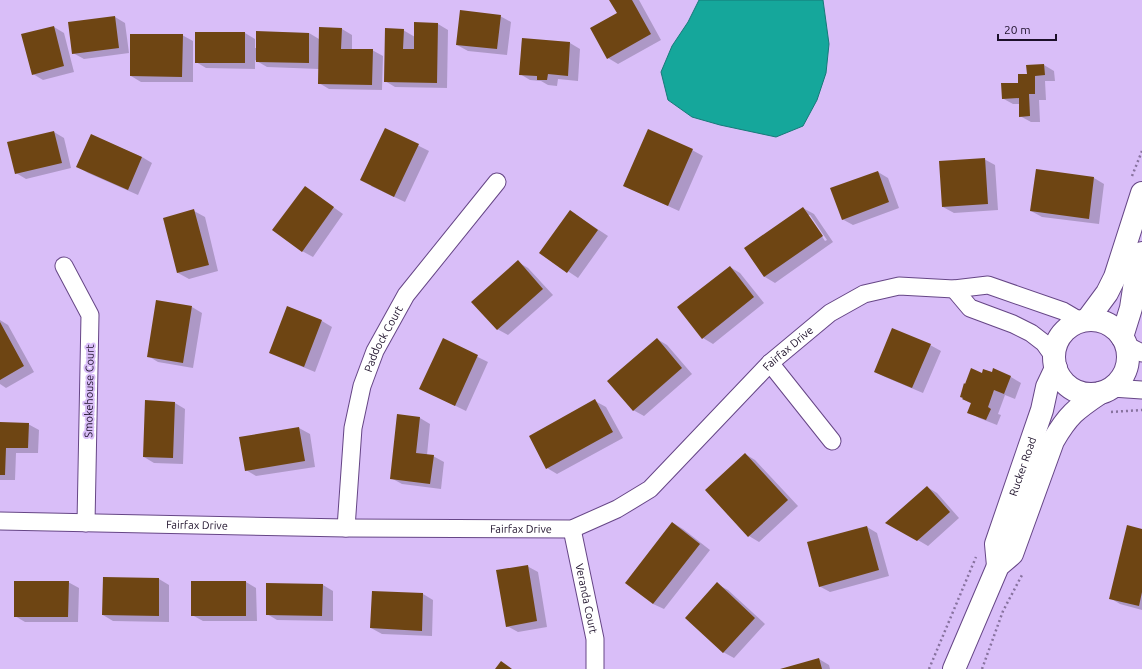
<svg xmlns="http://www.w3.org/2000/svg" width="1142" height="669" viewBox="0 0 1142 669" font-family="Ubuntu,sans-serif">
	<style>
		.water { fill: #15a79b; stroke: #177a79 }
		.shadow { fill: #0003; fill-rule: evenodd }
		.building { fill: #6e4513 }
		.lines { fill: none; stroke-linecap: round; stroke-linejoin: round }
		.street-casing { stroke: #664686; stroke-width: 19 }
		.secondary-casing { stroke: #664686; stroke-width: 24 }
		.path { stroke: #87729e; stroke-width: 2.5; stroke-dasharray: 2 3; stroke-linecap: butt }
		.street { stroke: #fff; stroke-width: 17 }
		.secondary { stroke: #fff; stroke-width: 22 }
		.labels { text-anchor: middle; stroke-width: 4; stroke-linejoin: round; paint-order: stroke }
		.street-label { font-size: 11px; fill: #1d102a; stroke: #d9bef8 }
	</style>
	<rect width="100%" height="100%" fill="#d9bef8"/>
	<path class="water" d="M699,0H823L829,44L826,73L817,100L803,126L776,137L720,125L692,117L668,100L661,72L672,46L688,22Z"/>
	<path class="shadow" d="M611,0H639L661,40L618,64L608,58L618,14Z
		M500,16L511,22L507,55L468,51L457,45Z
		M115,17L125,23L129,53L84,59L73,53Z
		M438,24L448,30L447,88L395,87L385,81L403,30L415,37Z
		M54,27L64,33L74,72L43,80L33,74Z
		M342,29L352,35V50H372L383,56L382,90L329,89L319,83V69L267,67L255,60V69L206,68L196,62L245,33L255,39V48H257V32L309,33L319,39Z
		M182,35L193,41V82H141L131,76Z
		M522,39L570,43L580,49L578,81L558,79L557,86L548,85L541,81L530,80L520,74Z
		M1044,65L1054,71L1055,81H1045L1046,100H1039L1040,122H1031L1020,116V104H1013L1002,98L1019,83Z
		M385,129L429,151L405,202L371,186Z
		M54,132L64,138L71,168L26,179L16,173Z
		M91,135L142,157L152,163L138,195L88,173L78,167Z
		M692,150L703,156L679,211L635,191L625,185Z
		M984,159L995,165L998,210L954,213L943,207Z
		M1037,170L1094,178L1104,184L1099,224L1042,217L1031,211Z
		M878,172L888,178L899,208L853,225L842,219Z
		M305,187L343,214L313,257L302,251Z
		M803,208L814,214L833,242L775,283L765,277L746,248ZM808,215H810L827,240L825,241Z
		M194,211L205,217L218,271L189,279L178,273Z
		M570,211L608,236L578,278L541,253Z
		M518,262L528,268L553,295L508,335L497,329Z
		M730,267L740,273L764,303L713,344L703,338Z
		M192,307L202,313L193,368L158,362L148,356Z
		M0,320L8,325L34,372L6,388L0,384Z
		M322,321L332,327L315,372L281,358L270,352Z
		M657,339L667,345L692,374L644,416L633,410Z
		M443,340L488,362L466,411L421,389Z
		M930,345L941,351L923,393L885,377L875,372Z
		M994,370L1011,377L1021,383L1015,399L1005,395L998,414L1001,415L997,425L979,418L969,412L972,404L963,399L966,385L982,374L992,373Z
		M595,401L606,407L623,438L557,474L547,468Z
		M175,403L185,409L183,464L154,463L144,457Z
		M398,415L420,418L430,424L427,455L433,456L444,462L441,489L402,484L391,478Z
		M0,423L28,424L39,430L38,453H16L15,480H0Z
		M299,428L310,434L315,467L256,476L246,470L240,438Z
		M745,454L755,460L798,506L759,542L749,536Z
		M927,487L937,493L959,518L928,546L887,522Z
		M673,523L683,529L710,550L664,609L653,604Z
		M867,527L877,533L889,576L830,592L819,586Z
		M1142,530V610L1120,604L1110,598Z
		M527,566L538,572L547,627L518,632L507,626Z
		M159,579L169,585V622L113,621L103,615Z
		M68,582L79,588L78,622H25L15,616Z
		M246,582L256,588L257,621H203L192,615Z
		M717,584L728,590L765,624L734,658L723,652Z
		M323,585L333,591V621L277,620L267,614Z
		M373,592L423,594L433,600L432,636L382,634L371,628Z
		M819,659L829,665L830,669H782Z"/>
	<path class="building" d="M609,0H632L651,34L607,59L590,28L617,13Z
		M460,10L501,15L497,49L456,45Z
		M115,16L119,48L72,54L68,22Z
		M414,22L438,23L437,83L384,82L385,28L404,29L403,49H414Z
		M54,26L64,66L32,75L21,34Z
		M319,27L342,28L341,49H373L372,85L318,84Z
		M256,31L309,33V63L256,62Z
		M195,32H245V63H195Z
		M130,34H183L182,77L130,76Z
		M522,38L570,42L568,76L548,74L547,80H537V76L519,75Z
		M1044,64L1045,75L1035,76V94H1029L1030,116L1019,117V98L1002,99L1001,83H1018V74H1027L1026,65Z
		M385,128L419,144L394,197L360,180Z
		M648,129L693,149L668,206L623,186Z
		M54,131L62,163L15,174L7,142Z
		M91,134L142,157L128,190L76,167Z
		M985,158L988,204L942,207L939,161Z
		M1036,169L1094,177L1089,219L1030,211Z
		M878,171L889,202L842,220L830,188Z
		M305,186L334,207L302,252L272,230Z
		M803,207L823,236L764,277L744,248Z
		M194,209L209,265L177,273L163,218Z
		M570,210L598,230L567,273L539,253Z
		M518,260L543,289L497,330L471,302Z
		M730,266L754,297L702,339L677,307Z
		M156,300L192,306L183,363L147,357Z
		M287,306L322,320L304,367L269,353Z
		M0,322L24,366L0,380Z
		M892,328L931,344L912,388L874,372Z
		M443,338L478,355L455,406L419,389Z
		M657,338L682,368L633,411L607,381Z
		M971,368L982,373L983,369L992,372L993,368L1011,376L1004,394L994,390L988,407L991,409L986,420L967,413L971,403L962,399L963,398L960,397L964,383L965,384Z
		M595,399L613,432L546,469L529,436Z
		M145,400L175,402L173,458L143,457Z
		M397,414L420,417L416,453L434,455L430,484L390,479Z
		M0,422L29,423L28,448H6L5,475H0Z
		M299,427L305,461L245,471L239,437Z
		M745,453L788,500L748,537L705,490Z
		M927,486L950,512L917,541L885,523Z
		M672,522L700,544L653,604L625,583Z
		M1127,525L1142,529V592L1139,606L1109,599Z
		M867,526L879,570L819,587L807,542Z
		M528,565L537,621L506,627L496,570Z
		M103,577L159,578V616L102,615Z
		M14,581H69L68,617H14Z
		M191,581H246V616H191Z
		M717,582L755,618L723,653L685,618Z
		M266,583L323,584L322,616L266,615Z
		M372,591L423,593L422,631L370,628Z
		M819,658L822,669H780Z
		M501,661L512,669H495Z"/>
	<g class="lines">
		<g class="street-casing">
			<g id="street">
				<path d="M64,266L90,315L86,523"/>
				<path d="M954,289L970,308L1013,324L1031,333L1044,343L1054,357"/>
				<path d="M1126,345L1142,353"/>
				<path d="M770,363L832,441"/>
				<path d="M1112,388L1142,390"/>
				<path id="s1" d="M0,521L346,528L572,529L617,509L650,489L770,363L830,313L864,294L899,286L954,289L988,285L1063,311L1080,321"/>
				<path id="s2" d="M346,528L353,428L362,386L375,351L406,295L497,182"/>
				<path id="s3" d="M572,529L595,639V669"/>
			</g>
		</g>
		<g class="secondary-casing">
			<g id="secondary">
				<circle cx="1091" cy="357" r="37"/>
				<path d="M1087,320L1107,293L1115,277L1142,193"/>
				<path d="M1122,337L1131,308L1135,282L1142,253"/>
				<path id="s4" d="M998,566L996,544L1042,410L1047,387L1056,368"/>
				<path d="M954,669L998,566L1012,554L1053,441C1068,415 1076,409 1100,393"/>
			</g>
		</g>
		<path class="path" d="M1132,176L1142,151
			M1111,412L1142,410
			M929,669L976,557
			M982,669L1003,611L1022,575"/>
		<use href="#street" class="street"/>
		<use href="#secondary" class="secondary"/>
	</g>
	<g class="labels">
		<g class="street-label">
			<text dy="4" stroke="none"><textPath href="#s2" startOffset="195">Paddock Court</textPath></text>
			<text dy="4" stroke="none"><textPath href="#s1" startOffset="857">Fairfax Drive</textPath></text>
			<text transform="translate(89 391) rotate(-89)" y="4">Smokehouse Court</text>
			<text dy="4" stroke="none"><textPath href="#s4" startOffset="104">Rucker Road</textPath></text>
			<text dy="4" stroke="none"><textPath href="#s1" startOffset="197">Fairfax Drive</textPath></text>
			<text dy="4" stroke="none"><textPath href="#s1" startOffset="521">Fairfax Drive</textPath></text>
			<text dy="4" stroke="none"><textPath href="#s3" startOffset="71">Veranda Court</textPath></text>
		</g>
	</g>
	<path d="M998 34v6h58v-6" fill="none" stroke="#1d102a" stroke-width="2"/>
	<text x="1004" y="34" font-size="12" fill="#1d102a" stroke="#d9bef8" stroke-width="3" paint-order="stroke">20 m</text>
</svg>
